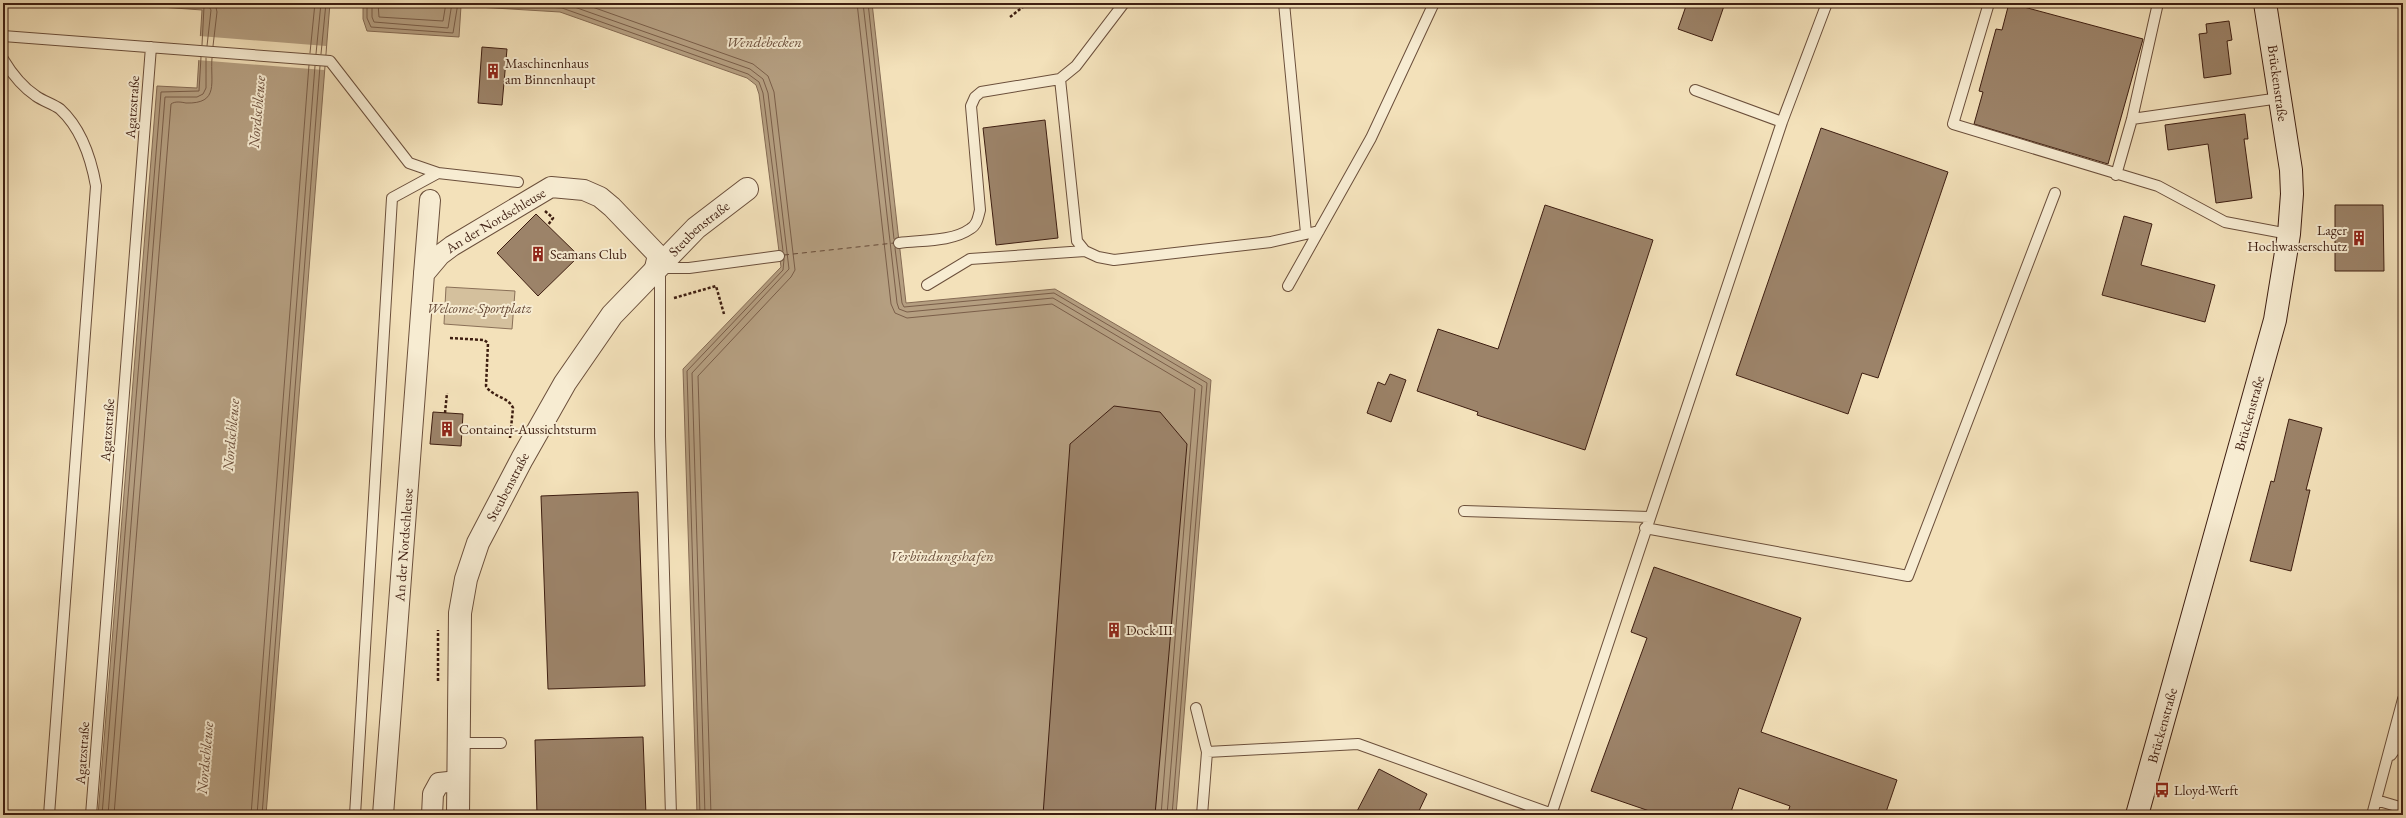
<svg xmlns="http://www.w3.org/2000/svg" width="2406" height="818" viewBox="0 0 2406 818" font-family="'EB Garamond',serif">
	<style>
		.green { fill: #d4c09d; stroke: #896f57 }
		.water { fill: #b59f81; stroke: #856b54 }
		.pier { fill: #f3e1ba }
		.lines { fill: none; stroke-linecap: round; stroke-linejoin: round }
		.shore { stroke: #7a5e49; stroke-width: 1 }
		.ferry { stroke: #684b38; stroke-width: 1; stroke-dasharray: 5 4; stroke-linecap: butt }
		.building { fill: #9c8369; stroke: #3e1e11 }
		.service-casing { stroke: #6b4f3b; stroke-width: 12 }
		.minor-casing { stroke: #6b4f3b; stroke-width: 22 }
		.tertiary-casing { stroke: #6b4f3b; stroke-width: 24 }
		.secondary-casing { stroke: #3e1e11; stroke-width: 24 }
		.path { stroke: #3e1e11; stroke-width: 2.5; stroke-dasharray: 3 2; stroke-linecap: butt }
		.service { stroke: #f7ecd2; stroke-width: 10 }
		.minor { stroke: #f7ecd2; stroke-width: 20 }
		.tertiary { stroke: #f7ecd2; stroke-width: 22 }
		.secondary { stroke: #f7ecd2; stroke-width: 22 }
		.labels { text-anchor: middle; stroke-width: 4; stroke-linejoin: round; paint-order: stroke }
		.poi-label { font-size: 14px; fill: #3e1e11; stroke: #f7ecd2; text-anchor: start }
		.street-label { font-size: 14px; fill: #3e1e11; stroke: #f7ecd2 }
		.park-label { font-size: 14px; font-style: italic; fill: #644634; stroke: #f7ecd2 }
		.water-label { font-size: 15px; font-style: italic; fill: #684b38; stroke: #f7ecd2 }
	</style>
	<rect width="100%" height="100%" fill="#f3e1ba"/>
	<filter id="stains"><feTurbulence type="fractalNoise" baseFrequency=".005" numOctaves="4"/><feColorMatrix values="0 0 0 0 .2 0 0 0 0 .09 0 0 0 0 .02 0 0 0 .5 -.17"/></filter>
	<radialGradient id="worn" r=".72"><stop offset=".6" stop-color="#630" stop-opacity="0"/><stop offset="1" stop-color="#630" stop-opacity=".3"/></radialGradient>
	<path class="green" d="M446,287L515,291L512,329L444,324Z"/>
	<path class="water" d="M106,3H330L266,815H98L157,86L197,88L202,10Z
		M363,3H872L906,303L1055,289L1211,380L1176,815H697L683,369L781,267L759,94L756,85L747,78L560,12L461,6L459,37L367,31L363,19Z"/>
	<path class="pier" d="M199,36L326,46L324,70L197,60Z"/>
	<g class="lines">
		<path class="shore" d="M163,3L204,7L202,45
			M207,3L211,10L207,46
			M367,3V18L371,27L453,33L458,3
			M372,3V17L374,22L448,28L452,3
			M378,3L379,17L443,21L446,3
			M485,3L562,8L748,74L759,82L763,93L783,251
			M563,3L750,69L763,79L768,93L789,269L692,373L705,815
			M581,3L753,64L768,76L774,92L795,270L791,277L698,376L711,815
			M857,3L891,304L895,313L907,318L1052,304L1195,389L1161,815
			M863,3L897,303L899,309L907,312L1053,298L1202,386L1167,815
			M868,3L894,239
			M213,46L217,12L215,3
			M310,53L315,3
			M316,54L321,3
			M321,54L326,3
			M895,248L902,303L904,307L1054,293L1207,383L1172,815
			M102,815L161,92L199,91L201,57
			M108,815L165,97H197L203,94L206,88V58
			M114,815L171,104C175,101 181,102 186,103C220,104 210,82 212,58
			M251,815L309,65
			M257,815L315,66
			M262,815L320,66
			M700,815L687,371L783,270L784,259"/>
		<path class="ferry" d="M784,255L894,243"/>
	</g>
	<path class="building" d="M1687,3H1725L1712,41L1678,29Z
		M2009,3L2143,39L2108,164L1974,124L1983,92L1979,91L1996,29L2002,30Z
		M2229,21L2232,40L2227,41L2231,74L2204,78L2199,34L2207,33L2206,24Z
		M482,47L507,49L502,105L478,103Z
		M2245,114L2248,139H2244L2252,198L2216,203L2208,144L2168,150L2165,125Z
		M1045,120L1058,238L996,245L983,128Z
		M1821,128L1948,172L1878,378L1862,373L1848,414L1736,375Z
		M1545,205L1653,240L1585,450L1477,415L1478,412L1417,391L1438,329L1498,349Z
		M2335,205H2383L2384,271H2335Z
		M536,214L579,256L538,296L497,253Z
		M2124,216L2152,224L2141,265L2215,285L2205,322L2102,295Z
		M1390,374L1406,380L1391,422L1367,413L1378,382L1385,385Z
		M1114,406L1160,412L1187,444L1155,815H1043L1070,444Z
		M433,412L463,414L461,446L430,444Z
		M2289,419L2322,428L2306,490H2310L2291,571L2250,561L2271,481L2274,482Z
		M638,492L645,686L548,689L541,496Z
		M1654,567L1801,618L1761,732L1897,780L1885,815H1787L1790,806L1739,788L1730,815H1661L1591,791L1647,638L1631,632Z
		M643,737L646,815H537L535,740Z
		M1379,769L1427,794L1417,815H1355Z"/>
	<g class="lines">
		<g class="service-casing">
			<path id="service" d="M1284,3L1306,233
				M1989,3L1953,124L2158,186L2225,222L2289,234
				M3,36L330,61L409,163L438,173L518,182
				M3,59C12,74 21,86 36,96C43,101 53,104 60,109C82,129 91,158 96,186L49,815
				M1060,79L1077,241L1085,251
				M1695,90L1782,122
				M2132,119L2280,98
				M2116,175L2132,119L2158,3
				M899,243C920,240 952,242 970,229C977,225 978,218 980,210L971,106L975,97L981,92L1060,79L1076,66L1124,3
				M656,268L660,277V436L671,815
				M659,268H689L779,256
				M927,285L970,259L1085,251L1098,257L1114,260L1271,242L1319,231
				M1288,286L1371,138L1434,3
				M1464,511L1649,517
				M1645,528L1908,576L2055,193
				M1196,708L1207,752L1358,744L1555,815
				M457,743H501
				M2391,755L2403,738
				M2376,800L2403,699
				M91,815L151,47
				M355,815L392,198L438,173
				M1202,815L1207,752
				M1551,815L1782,122L1827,3
				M2372,815L2376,800L2403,808"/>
		</g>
		<g class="minor-casing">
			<g id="minor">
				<path d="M424,274L430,200"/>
				<path id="s1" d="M383,815L424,274L440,255L452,246L551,187L584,190L600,197L612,207L658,255L655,268"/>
				<path d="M432,815L433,794L439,783L458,781"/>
			</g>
		</g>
		<g class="tertiary-casing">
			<g id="tertiary">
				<path id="s2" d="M458,815L460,613L466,579L478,543L522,459L565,383L612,315L696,228L747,189"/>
			</g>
		</g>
		<g class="secondary-casing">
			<g id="secondary">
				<path id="s3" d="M2137,815L2275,320L2289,234L2292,194L2291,170L2265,3"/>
			</g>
		</g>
		<path class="path" d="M1010,17L1028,3
			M545,211L553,218L548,225
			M674,298L716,286L724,314
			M450,338L484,340L488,343L486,386C492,397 509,397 513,408L510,438
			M445,413L447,393
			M438,681V630"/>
		<use href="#service" class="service"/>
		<use href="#minor" class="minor"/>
		<use href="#tertiary" class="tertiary"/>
		<use href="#secondary" class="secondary"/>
	</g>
	<defs>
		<g id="building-bare" transform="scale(1.2)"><path d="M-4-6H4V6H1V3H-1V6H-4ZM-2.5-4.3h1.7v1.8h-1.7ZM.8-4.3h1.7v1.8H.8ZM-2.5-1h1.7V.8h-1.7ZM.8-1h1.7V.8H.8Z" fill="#8f2418" stroke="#f7ecd2" stroke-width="2.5" paint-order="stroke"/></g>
		<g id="bus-bare" transform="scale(1.2)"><path d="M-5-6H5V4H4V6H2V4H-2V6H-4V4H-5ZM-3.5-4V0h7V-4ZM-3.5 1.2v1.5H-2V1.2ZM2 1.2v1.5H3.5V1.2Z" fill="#8f2418" stroke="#f7ecd2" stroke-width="2.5" paint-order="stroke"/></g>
	</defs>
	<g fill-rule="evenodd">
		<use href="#building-bare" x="493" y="71"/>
		<use href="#building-bare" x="2359" y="238"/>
		<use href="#building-bare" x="538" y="254"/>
		<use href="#building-bare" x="447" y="429"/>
		<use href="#building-bare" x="1114" y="630"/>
		<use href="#bus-bare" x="2162" y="790"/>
	</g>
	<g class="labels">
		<g class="poi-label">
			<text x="505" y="68">Maschinenhaus<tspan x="505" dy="16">am Binnenhaupt</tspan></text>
			<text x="2347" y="235" text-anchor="end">Lager<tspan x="2347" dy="16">Hochwasserschutz</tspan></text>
			<text x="550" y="259">Seamans Club</text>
			<text x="459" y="434">Container-Aussichtsturm</text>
			<text x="1126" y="635">Dock III</text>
			<text x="2174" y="795">Lloyd-Werft</text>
		</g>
		<g class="street-label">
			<text transform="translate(2278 83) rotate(82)" y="5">Brückenstraße</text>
			<text transform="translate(132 107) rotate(-86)" y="5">Agatzstraße</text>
			<text dy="5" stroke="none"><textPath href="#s1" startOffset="633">An der Nordschleuse</textPath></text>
			<text dy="5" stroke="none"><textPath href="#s2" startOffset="662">Steubenstraße</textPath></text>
			<text dy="5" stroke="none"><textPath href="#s3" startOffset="417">Brückenstraße</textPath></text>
			<text transform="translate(107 430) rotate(-86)" y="5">Agatzstraße</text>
			<text dy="5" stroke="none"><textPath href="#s2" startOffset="338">Steubenstraße</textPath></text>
			<text dy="5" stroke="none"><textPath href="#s1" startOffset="271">An der Nordschleuse</textPath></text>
			<text dy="5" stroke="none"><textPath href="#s3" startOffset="93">Brückenstraße</textPath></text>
			<text transform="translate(82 753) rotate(-86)" y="5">Agatzstraße</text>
		</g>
		<g class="park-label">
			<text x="479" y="313">Welcome-Sportplatz</text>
		</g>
		<g class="water-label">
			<text x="764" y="47">Wendebecken</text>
			<text transform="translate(257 112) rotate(-85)" y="5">Nordschleuse</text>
			<text transform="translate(231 435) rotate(-85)" y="5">Nordschleuse</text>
			<text x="942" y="561">Verbindungshafen</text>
			<text transform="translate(205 758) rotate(-85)" y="5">Nordschleuse</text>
		</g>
	</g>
	<rect width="2406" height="818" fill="none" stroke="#f3e1ba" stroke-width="16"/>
	<rect x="4" y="4" width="2398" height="810" fill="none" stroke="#3e1e11" stroke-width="2"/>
	<rect x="8" y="8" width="2390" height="802" fill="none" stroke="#3e1e11"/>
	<rect width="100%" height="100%" filter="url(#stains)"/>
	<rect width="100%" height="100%" fill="url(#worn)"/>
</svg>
